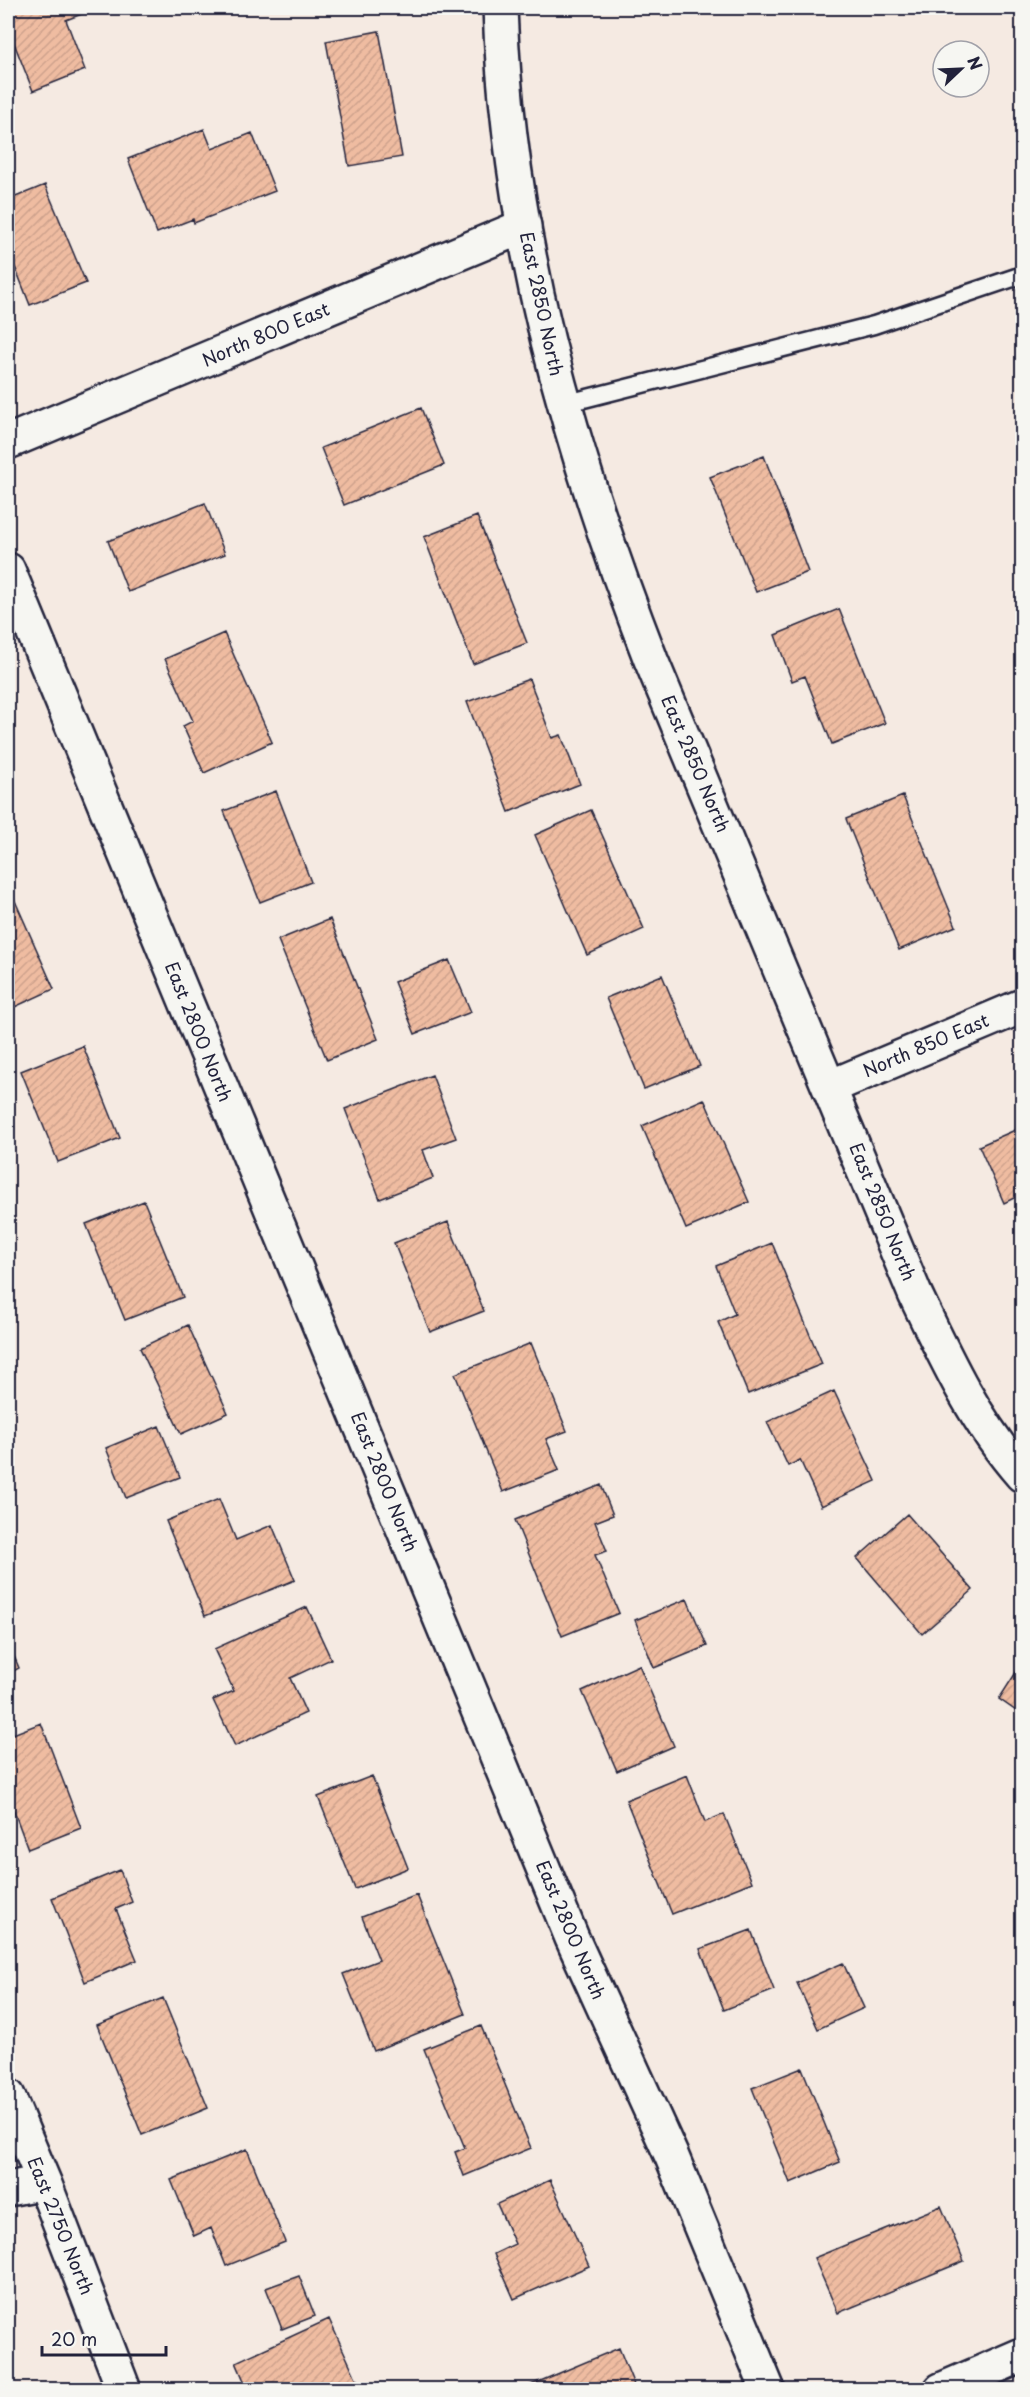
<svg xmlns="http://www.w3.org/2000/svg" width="1030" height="2397" viewBox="0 0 1030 2397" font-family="'Playpen Sans',sans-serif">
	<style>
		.building { fill: url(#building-hatch); stroke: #22223b; stroke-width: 1.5 }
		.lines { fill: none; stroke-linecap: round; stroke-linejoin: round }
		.lane-casing { stroke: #22223b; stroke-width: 21 }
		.street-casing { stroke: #22223b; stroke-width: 38 }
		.secondary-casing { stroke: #22223b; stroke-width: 38 }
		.lane { stroke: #f6f6f2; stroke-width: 16 }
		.street { stroke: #f6f6f2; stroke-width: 33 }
		.secondary { stroke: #f6f6f2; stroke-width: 33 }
		.labels { text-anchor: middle; stroke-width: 4.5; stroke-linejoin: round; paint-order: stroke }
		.street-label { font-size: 18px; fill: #22223b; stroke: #f6f6f2 }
	</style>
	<defs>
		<pattern id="building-hatch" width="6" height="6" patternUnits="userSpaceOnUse" patternTransform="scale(1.5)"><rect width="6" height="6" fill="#efbca1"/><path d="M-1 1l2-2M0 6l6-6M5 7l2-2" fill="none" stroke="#cda18c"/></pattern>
	</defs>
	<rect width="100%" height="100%" fill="#f5eae2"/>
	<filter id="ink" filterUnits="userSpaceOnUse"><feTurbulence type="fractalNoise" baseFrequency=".0167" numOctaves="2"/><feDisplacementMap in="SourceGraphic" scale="12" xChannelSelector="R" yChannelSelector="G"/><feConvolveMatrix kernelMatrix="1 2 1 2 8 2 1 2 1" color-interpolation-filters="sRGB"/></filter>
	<g filter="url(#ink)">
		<path class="building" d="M8,8H86L87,12L66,20L85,70L33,91L8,28Z
			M379,31L402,157L349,166L326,41Z
			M204,129L212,149L252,133L275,191L194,223L193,219L157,233L128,159Z
			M45,185L86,283L30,305L8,249V200Z
			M421,408L444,465L344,505L321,448Z
			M764,456L808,572L756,592L710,477Z
			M205,503L225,554L128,592L108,541Z
			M477,516L527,643L473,664L424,537Z
			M839,609L885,723L832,744L805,676L792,681L775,635Z
			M224,633L272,742L204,773L183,726L193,721L165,659Z
			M529,679L552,738L561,735L580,784L509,812L467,702Z
			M276,791L311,882L260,902L224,811Z
			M903,796L956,926L899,950L846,819Z
			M591,810L644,929L587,955L535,835Z
			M8,885L54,989L8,1010Z
			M330,919L378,1039L327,1060L278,940Z
			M449,960L471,1012L415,1034L394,982Z
			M662,975L700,1066L644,1089L606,998Z
			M83,1046L120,1138L58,1162L21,1071Z
			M432,1075L456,1138L423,1150L433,1178L380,1199L345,1109Z
			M704,1099L749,1202L686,1229L642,1126Z
			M1022,1127V1194L1004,1203L979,1146Z
			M144,1201L183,1297L125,1320L86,1224Z
			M448,1222L484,1311L430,1332L394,1243Z
			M772,1243L822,1364L748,1394L718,1322L735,1314L716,1266Z
			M188,1325L228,1413L181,1434L140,1348Z
			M531,1343L567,1431L546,1439L559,1470L503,1492L455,1374Z
			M834,1391L876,1481L821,1506L800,1460L788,1466L767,1422Z
			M159,1426L180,1477L126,1498L106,1448Z
			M601,1485L613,1515L595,1522L607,1551L595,1555L619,1613L562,1636L515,1520Z
			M219,1499L236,1540L272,1525L295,1580L205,1616L166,1521Z
			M907,1514L973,1590L922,1634L857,1558Z
			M687,1599L707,1646L654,1668L635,1620Z
			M307,1607L331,1659L290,1678L306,1713L235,1746L213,1700L234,1691L214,1649Z
			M8,1642L19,1668L8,1674Z
			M1022,1663V1715L999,1699Z
			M639,1665L674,1746L617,1771L582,1691Z
			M41,1723L81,1828L28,1849L8,1795V1736Z
			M687,1775L705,1822L724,1814L752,1882L672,1914L626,1800Z
			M372,1776L408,1868L355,1889L318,1797Z
			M120,1870L132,1902L116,1909L137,1960L85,1982L52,1898Z
			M417,1895L465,2014L374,2051L343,1974L379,1960L362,1917Z
			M751,1930L774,1990L724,2010L700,1949Z
			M843,1963L864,2008L818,2029L797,1983Z
			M163,1998L208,2108L142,2135L97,2025Z
			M481,2026L531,2148L464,2176L455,2152L465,2148L424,2049Z
			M802,2068L840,2162L790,2183L752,2088Z
			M247,2149L285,2242L226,2266L211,2228L194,2236L171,2180Z
			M550,2180L589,2266L514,2299L494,2254L515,2244L497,2204Z
			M941,2206L964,2261L838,2313L814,2258Z
			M299,2276L315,2316L282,2329L266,2288Z
			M329,2319L361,2389L248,2390L236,2362Z
			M619,2348L636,2390H519Z"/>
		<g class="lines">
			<g class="lane-casing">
				<path id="lane" d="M564,404L874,325L1022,275"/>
			</g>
			<g class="street-casing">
				<path id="street" d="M8,442L524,226
					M8,570L572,1938L672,2157L768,2390
					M830,1087L1022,1006
					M8,2096L44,2182L124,2390
					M8,2189L44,2182
					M941,2390L1022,2355"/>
			</g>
			<g class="secondary-casing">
				<path id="secondary" d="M500,8C508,236 569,449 651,660L915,1294C945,1357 975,1422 1022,1475"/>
			</g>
			<use href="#lane" class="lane"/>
			<use href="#street" class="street"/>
			<use href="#secondary" class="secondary"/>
		</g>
	</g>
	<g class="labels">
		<g class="street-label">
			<text transform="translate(541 304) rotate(78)" y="6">East 2850 North</text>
			<text transform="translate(266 335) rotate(-23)" y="6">North 800 East</text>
			<text transform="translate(695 764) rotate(67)" y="6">East 2850 North</text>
			<text transform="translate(198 1032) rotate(68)" y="6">East 2800 North</text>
			<text transform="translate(926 1046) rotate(-23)" y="6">North 850 East</text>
			<text transform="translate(882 1212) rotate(68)" y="6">East 2850 North</text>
			<text transform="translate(384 1482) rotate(68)" y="6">East 2800 North</text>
			<text transform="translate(570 1930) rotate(67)" y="6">East 2800 North</text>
			<text transform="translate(60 2226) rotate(68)" y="6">East 2750 North</text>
		</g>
	</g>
	<rect width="1030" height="2397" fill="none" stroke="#f6f6f2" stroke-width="30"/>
	<rect x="15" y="15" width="1000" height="2367" fill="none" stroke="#22223b" stroke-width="2" filter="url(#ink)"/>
	<g transform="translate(961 69) rotate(67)"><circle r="28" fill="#f6f6f2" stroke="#a1a1a9" stroke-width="1.5"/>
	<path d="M0-4.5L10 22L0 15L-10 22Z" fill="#22223b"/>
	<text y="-9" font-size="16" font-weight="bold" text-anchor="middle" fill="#22223b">N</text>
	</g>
	<path d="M42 2346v9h124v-9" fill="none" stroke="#22223b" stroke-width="3"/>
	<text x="51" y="2346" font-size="18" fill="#22223b" stroke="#f6f6f2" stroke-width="4.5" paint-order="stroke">20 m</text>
</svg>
